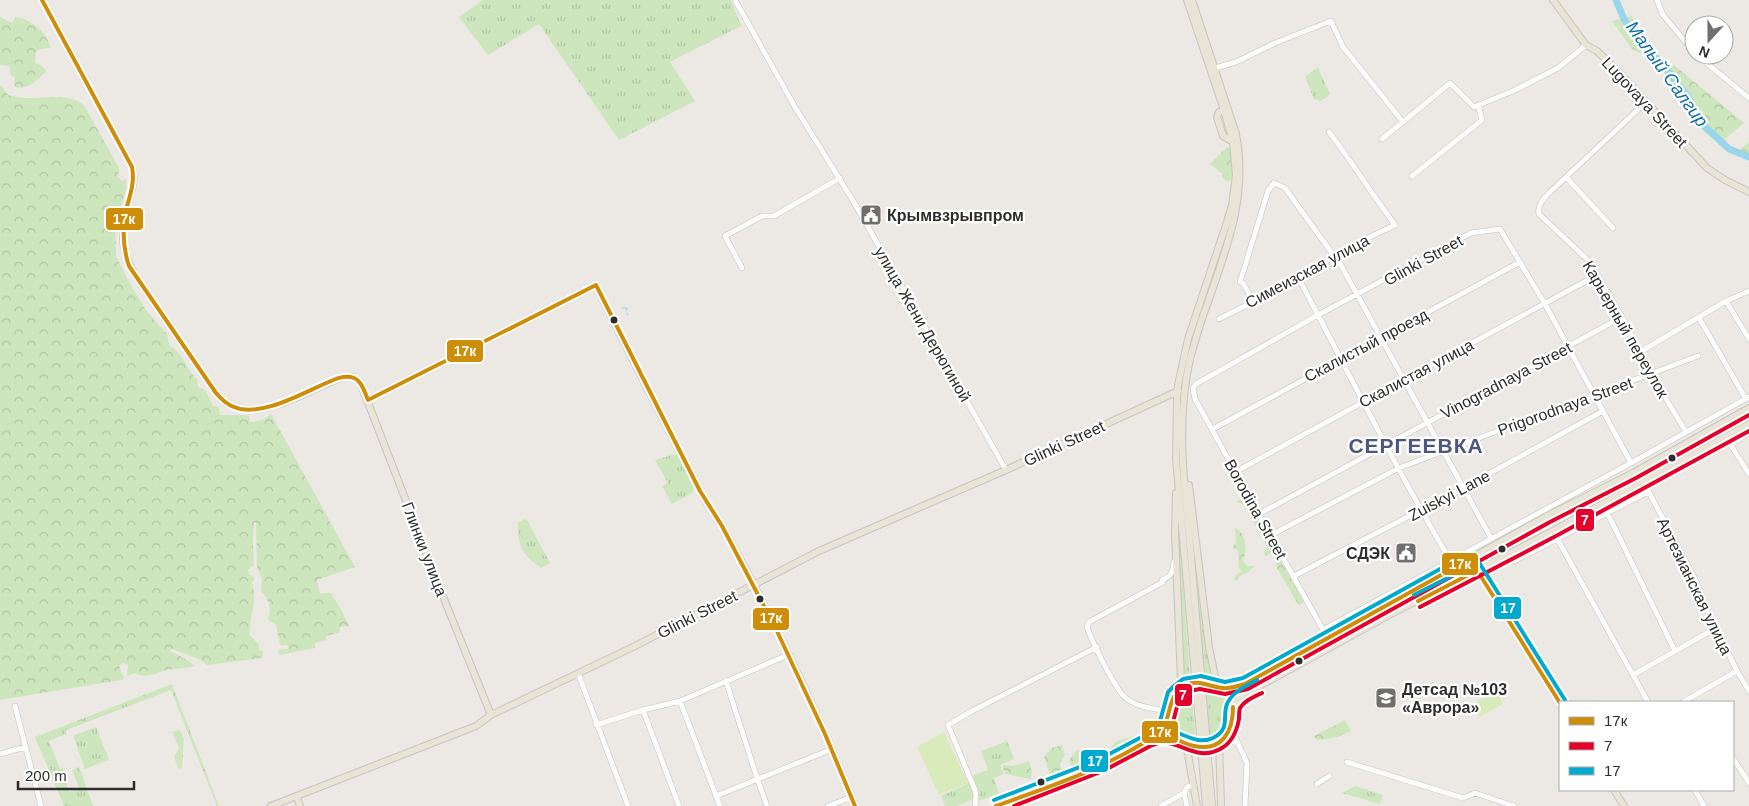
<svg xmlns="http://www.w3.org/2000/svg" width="1749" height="806" viewBox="0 0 1749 806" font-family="Arial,sans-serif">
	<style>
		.grass { fill: url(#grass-tufts) }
		.forest { fill: url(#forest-crowns) }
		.pitch { fill: #d9eabb }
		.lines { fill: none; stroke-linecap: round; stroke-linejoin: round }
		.stream { stroke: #99d6ec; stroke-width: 1 }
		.river { stroke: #99d6ec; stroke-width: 7 }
		.minor-casing { stroke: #c5c4c5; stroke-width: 6 }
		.major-casing { stroke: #c6c5c4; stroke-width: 8 }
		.minor { stroke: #fcfcfb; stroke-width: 5 }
		.major { stroke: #e8e4d6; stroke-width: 6 }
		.major-bridge-casing { stroke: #c6c5c4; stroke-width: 8; stroke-linecap: butt }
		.major-bridge { stroke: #e8e4d6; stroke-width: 6 }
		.bus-1-casing { stroke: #fff; stroke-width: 8 }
		.bus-2-casing { stroke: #fff; stroke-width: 8 }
		.bus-3-casing { stroke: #fff; stroke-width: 8 }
		.bus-1 { stroke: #cf8e09; stroke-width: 4 }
		.bus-2 { stroke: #e4002b; stroke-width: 4 }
		.bus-3 { stroke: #00a9ce; stroke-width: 4 }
		.bus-dot { fill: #2e2e2e; stroke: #fff; stroke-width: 2 }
		.labels { text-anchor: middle; stroke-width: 4.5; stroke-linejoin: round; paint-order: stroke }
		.street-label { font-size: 16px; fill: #2e2e2e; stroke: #fff }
		.poi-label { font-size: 16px; font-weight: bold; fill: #2e2e2e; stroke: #fff; text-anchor: start }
		.water-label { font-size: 18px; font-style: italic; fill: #0d6fa3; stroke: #fff }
		.district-label { font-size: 21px; font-weight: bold; letter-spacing: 1px; fill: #4d5680; stroke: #fff }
		.line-badge { stroke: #fff; stroke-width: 2 }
		.badge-label { font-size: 14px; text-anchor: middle; font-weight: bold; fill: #fff }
	</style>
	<defs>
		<pattern id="grass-tufts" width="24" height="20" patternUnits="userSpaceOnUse" patternTransform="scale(1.25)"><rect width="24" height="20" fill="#cee6be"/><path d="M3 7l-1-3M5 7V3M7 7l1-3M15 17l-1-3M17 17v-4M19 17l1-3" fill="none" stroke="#b1c6a4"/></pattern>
		<pattern id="forest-crowns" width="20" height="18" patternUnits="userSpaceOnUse" patternTransform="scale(1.25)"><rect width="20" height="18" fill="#cee6be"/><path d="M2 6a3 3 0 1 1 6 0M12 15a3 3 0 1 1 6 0" fill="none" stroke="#b1c6a4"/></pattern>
	</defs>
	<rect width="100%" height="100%" fill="#ece8e4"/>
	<path class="grass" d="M483,0H731L741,26L670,62L695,101L619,140L539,24L488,55L459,17Z
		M1317,68L1321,69L1319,70L1330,94L1328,97L1320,101L1314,99L1305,77Z
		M676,454L679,456L695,487L692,493L672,504L662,486L668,483L655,460Z
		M525,519L527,520L550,563L541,568C531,561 520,552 519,539C518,533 519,529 517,523Z
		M1191,524L1211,669L1209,676L1203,677L1190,525Z
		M1178,526H1179L1190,677V679L1183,680Z
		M172,684L219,806H217L171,690L66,730V734L49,741L60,769L63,768L64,771L62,772L69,792L79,788L72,770L79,767L93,806H64L35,737Z
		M1204,687C1236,691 1239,736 1208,741Z
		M1191,688L1196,741C1165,735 1163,700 1191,688Z
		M96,727L109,760L85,769L73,736Z
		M178,730L180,731L184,739L182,767L179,770L174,757L179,748L172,732Z
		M1007,741L1014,759L1000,765L1004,774L994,778L999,794L978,801L979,793L972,776L988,770L981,751Z
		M969,783L976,798L957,806H945L941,796Z
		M1355,786L1383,795L1380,804L1342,793Z"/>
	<path class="forest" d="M1632,16L1641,40L1672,67L1674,65L1744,123L1725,139L1730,147L1738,151L1749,142V160L1727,150L1703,131L1656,61L1632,49L1612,21Z
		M0,17L12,23L16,17C33,20 46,32 51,48L40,49L36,52L35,63L41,65L46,71C38,80 28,90 15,87L14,82L15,78L11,75L9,66L0,65Z
		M0,86H2L8,95C14,96 19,98 25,98C45,99 65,92 84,105L119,168L118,177L122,181L126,179V190L115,224L116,256L130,284L145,309L167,334L170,346C184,354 186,370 197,379L198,387L206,391L213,406L219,407L220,415H245L249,416L250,422C259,422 265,419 271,414L355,567L317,580L320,593H331L343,613L349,626L340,627V632L326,636L327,640L315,643V648L279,655L278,650L288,649L289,647L287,645L282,646L280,644L276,625L268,619C272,609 269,598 261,591L262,580L257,568L256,523L254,522L253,541L254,565L248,570L249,574L254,577V580L252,582C256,599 254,602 251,618C250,624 251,628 249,634L259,645V650L263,652L262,658L207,665L201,660L172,649L170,651C179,655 188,660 195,666C185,669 173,668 163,671C155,674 144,679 136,673L127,676L128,665L124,663L119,665L124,679L121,680L0,700Z
		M1227,147L1230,148L1233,179L1227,182L1222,176L1223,174L1210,164Z
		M1244,497C1249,500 1251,507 1255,512V519L1259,521V526L1274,548L1273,551L1266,556L1264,553L1267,547L1248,511L1243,504L1236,502Z
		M1235,528C1246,532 1248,551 1243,560L1247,566H1254L1250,571L1240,576L1237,581L1234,579L1235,576L1242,571L1239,568L1238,550L1232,548L1236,543Z
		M1277,558H1280C1286,573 1296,586 1304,600L1303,603L1299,605L1296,601L1276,566Z
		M1345,720L1351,731L1338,737L1317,740L1314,736Z
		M1137,735L1142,740L1110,756V748L1117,741Z
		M1062,745L1065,755L1060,764L1063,774L1051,779L1044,757L1052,748Z
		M1090,748L1099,754L1103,759L1072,770L1069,760L1076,751Z
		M1029,761L1032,772L1031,779L1005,774L1002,765L1014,766Z"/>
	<path class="pitch" d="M1496,691L1503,704L1479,717L1472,704Z
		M944,732L968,783L939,795L917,747Z"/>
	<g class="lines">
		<path class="stream" d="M622,308H627L626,311
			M627,313L628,315"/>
		<path class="river" d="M1616,0L1624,19L1633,32L1669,72L1688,97L1699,121L1729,149L1749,157"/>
		<g class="minor-casing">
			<path id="minor" d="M735,0L795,107L855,204L1006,470
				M1657,0L1663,15L1694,52
				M1697,55L1749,98
				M1215,68L1236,62L1275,43L1331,21L1343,47L1403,122L1450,83L1474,107L1515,90L1558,68L1586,45
				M1646,102L1548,194C1543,199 1537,206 1539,214L1589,261L1622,317L1651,374L1686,432
				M1382,139L1403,122
				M1412,176L1482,120L1478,105
				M1566,177L1613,228
				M1337,258L1491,538
				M742,268L725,236L762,216H774L840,178
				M1299,279C1349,373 1396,469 1450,560
				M1253,301L1243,283L1240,282L1268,191L1274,183L1285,188L1334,256
				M1726,301L1749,339
				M1699,318L1746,399
				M1219,319L1299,279L1334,256L1337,258L1366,239L1395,225C1372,194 1352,162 1329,132
				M1640,352L1726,301L1749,291
				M1213,429L1520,262
				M1726,437L1749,474
				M1730,444L1749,433
				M1631,463L1545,304L1500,229L1471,233L1318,315L1196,384L1193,388L1195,399L1323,630L1631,463L1749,397
				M1235,472L1597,275
				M1643,481L1695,579L1709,614L1737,671L1749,691
				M1603,504L1675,651
				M1259,514L1622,317
				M1553,531L1648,702
				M1271,535L1399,468L1698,356
				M1514,561L1648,492
				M1294,576L1463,488L1603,411
				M578,673L628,806
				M1633,675L1716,628
				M726,681L757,778L767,806
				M680,701L720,806
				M1683,702L1737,671
				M15,706L41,806
				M643,710L679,806
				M1168,711C1155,709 1138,707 1127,699C1116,692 1092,641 1087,627L1089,622L1163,582L1162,580C1171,576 1173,573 1174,562
				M596,725L643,710L680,701L788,655
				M1231,728L1247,763L1245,806
				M1224,739L1238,743
				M0,754L25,747
				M1733,758L1749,783
				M1347,762L1463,798L1475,793L1514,806
				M1317,784L1329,776
				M1695,790L1704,806
				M1184,793L1187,806
				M716,796L832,749
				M828,806L852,797
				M975,806L976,797L975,790L948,725L972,711L1097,647
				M1161,806L1184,793L1187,787L1194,785"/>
		</g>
		<g class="major-casing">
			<path id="major" d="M42,0L132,167C136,183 130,195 126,210C120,232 123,255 135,275L216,393C246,433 306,390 343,377H353L360,382L446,604L491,715
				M1187,0L1224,110L1233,142L1236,175L1232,205L1227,222L1188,339L1178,385L1177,399L1176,459L1195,675
				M1192,0L1236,134C1248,196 1227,247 1207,305C1200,323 1195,341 1190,359C1176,420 1184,484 1190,545C1194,588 1197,631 1201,674
				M1553,0L1586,45L1597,51L1614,67L1707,168L1725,180L1749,192
				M1227,109L1219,112L1217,117L1223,136L1233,142
				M368,400L596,285C629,354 665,422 700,491C706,503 715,514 722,526C772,616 817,710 855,806
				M1189,485L1209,647L1217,686
				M1470,559L1560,703
				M1168 714a33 33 0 1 1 66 0a33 33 0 1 1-66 0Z
				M1220,688L1236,687L1245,684L1547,516L1633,473L1749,408
				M1176,692L1181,681L1175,533L1176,493
				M1233,707L1243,695L1287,671L1389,615L1553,531L1749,424
				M1157,736L1169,735L1179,738
				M1219,742L1221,806
				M1186,743L1197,806
				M1208,758L1212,806
				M1202,759L1206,806
				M1614,790L1624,806
				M297,797L300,806
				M271,806L476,726L491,715L635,646L819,551L1006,470L1178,391
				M996,806L1105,764L1156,736L1164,727L1168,719"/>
		</g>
		<use href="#minor" class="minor"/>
		<use href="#major" class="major"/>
		<g class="major-bridge-casing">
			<path id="major-bridge" d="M1201,674L1208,758
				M1195,675L1202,759"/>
		</g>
		<use href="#major-bridge" class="major-bridge"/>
		<g class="bus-1-casing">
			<path id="bus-1" d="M42,0L132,167C135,183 130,195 126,210C122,229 123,248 129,266L216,393C221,399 226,404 234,407C259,418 301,394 324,384C333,380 344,374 354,378C362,381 365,393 368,400L596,285L700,491L722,526L776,629L825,734L855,806
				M1418,601L1476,571
				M1150,739C1170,730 1176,742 1194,746C1222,752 1233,732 1233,707
				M996,806C1045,788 1095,772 1140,745C1145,742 1151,739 1156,736C1174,722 1164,696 1186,685C1199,679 1209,687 1223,688C1230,689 1238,686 1245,684L1470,559L1560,703"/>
		</g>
		<g class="bus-2-casing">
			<path id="bus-2" d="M1420,607L1556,536L1749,431
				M1153,745C1176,734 1194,765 1222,748C1232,742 1237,730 1239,719C1239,715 1239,711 1240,708C1245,700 1254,697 1262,693
				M1014,806L1103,771L1158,742L1168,733L1172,726L1179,699L1189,691L1200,689L1225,694L1248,689L1550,522L1636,478L1749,415"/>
		</g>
		<g class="bus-3-casing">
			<path id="bus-3" d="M1414,595L1473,565
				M1150,732C1175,722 1192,748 1213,738C1231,729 1222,716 1227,704C1232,692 1246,686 1257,680
				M994,800L1098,760L1151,732L1160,721L1168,692L1175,685L1183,679L1201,676L1225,682L1243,678L1469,553L1475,556L1565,700"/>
		</g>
		<use href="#bus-1" class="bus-1"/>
		<use href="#bus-2" class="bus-2"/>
		<use href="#bus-3" class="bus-3"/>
	</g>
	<defs>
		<g id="civic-square" transform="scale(1.125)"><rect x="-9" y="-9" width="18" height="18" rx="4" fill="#706f6e" stroke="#fff"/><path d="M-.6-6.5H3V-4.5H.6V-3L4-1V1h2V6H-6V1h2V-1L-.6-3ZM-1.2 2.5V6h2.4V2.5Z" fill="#fff"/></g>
		<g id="school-square" transform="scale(1.125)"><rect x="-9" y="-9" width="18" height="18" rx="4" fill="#706f6e" stroke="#fff"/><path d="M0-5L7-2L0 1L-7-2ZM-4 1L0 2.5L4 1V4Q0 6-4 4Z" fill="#fff"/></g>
	</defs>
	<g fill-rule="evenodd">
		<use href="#civic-square" x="871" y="215"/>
		<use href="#civic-square" x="1406" y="553"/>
		<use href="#school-square" x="1386" y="698"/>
	</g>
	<g class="bus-dot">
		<circle cx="614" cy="320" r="4.5"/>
		<circle cx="1672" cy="458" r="4.5"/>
		<circle cx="1502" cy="549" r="4.5"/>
		<circle cx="760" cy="599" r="4.5"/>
		<circle cx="1299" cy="661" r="4.5"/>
		<circle cx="1041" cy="782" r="4.5"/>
	</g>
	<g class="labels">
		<g class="street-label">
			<text transform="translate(1645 102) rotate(47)" y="6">Lugovaya Street</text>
			<text transform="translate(1423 260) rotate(-29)" y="6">Glinki Street</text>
			<text transform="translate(1307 271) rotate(-28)" y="6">Симеизская улица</text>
			<text transform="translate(923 324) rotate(60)" y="6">улица Жени Дерюгиной</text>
			<text transform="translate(1626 329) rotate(60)" y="6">Карьерный переулок</text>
			<text transform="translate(1366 345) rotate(-28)" y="6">Скалистый проезд</text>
			<text transform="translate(1416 373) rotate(-28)" y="6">Скалистая улица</text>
			<text transform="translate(1506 380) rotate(-28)" y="6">Vinogradnaya Street</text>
			<text transform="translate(1565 406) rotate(-20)" y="6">Prigorodnaya Street</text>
			<text transform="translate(1064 443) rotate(-25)" y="6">Glinki Street</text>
			<text transform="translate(1449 495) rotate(-28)" y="6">Zuiskyi Lane</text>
			<text transform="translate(1256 509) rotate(61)" y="6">Borodina Street</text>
			<text transform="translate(425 549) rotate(69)" y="6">Глинки улица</text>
			<text transform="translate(1695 586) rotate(64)" y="6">Артезианская улица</text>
			<text transform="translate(697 614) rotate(-27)" y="6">Glinki Street</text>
		</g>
		<g class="poi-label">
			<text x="887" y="221">Крымвзрывпром</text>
			<text x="1390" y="559" text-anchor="end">СДЭК</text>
			<text x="1402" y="695">Детсад №103<tspan x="1402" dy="18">«Аврора»</tspan></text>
		</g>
		<g class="water-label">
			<text transform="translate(1667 74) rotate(54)" y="6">Малый Салгир</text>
		</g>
		<g class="district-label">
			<text x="1416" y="453">СЕРГЕЕВКА</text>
		</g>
	</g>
	<g class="line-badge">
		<rect x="105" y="207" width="39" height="24" rx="5" fill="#cf8e09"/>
		<rect x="446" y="339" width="38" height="24" rx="5" fill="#cf8e09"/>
		<rect x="1575" y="508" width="20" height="24" rx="5" fill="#e4002b"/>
		<rect x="1441" y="552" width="38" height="24" rx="5" fill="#cf8e09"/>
		<rect x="1493" y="596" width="29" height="24" rx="5" fill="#00a9ce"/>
		<rect x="752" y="607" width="38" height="24" rx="5" fill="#cf8e09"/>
		<rect x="1174" y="683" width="19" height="24" rx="5" fill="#e4002b"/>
		<rect x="1141" y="720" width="38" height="24" rx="5" fill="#cf8e09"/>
		<rect x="1080" y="749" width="29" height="24" rx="5" fill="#00a9ce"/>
	</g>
	<g class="badge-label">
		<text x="124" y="224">17к</text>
		<text x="465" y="356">17к</text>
		<text x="1585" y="525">7</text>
		<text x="1460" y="569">17к</text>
		<text x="1508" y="613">17</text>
		<text x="771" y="623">17к</text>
		<text x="1183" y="700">7</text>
		<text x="1160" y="737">17к</text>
		<text x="1095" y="766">17</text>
	</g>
	<rect x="1559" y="701" width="175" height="90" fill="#ffffff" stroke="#ababab"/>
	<rect x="1569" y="717" width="25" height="8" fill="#cf8e09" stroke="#ababab"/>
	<text x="1604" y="726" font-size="15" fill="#2e2e2e">17к</text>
	<rect x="1569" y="742" width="25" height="8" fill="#e4002b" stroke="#ababab"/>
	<text x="1604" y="751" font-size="15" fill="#2e2e2e">7</text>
	<rect x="1569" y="767" width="25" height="8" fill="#00a9ce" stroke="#ababab"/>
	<text x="1604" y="776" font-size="15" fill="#2e2e2e">17</text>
	<g transform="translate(1709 40) rotate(201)"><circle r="24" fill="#ffffff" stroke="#ababab"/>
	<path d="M0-4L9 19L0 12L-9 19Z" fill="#706f6e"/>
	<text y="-8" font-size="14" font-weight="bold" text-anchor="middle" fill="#2e2e2e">N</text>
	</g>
	<path d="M18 781v8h116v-8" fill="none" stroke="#2e2e2e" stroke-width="2.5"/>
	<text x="25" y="781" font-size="15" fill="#2e2e2e" stroke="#ffffff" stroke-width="4" paint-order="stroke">200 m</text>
</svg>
